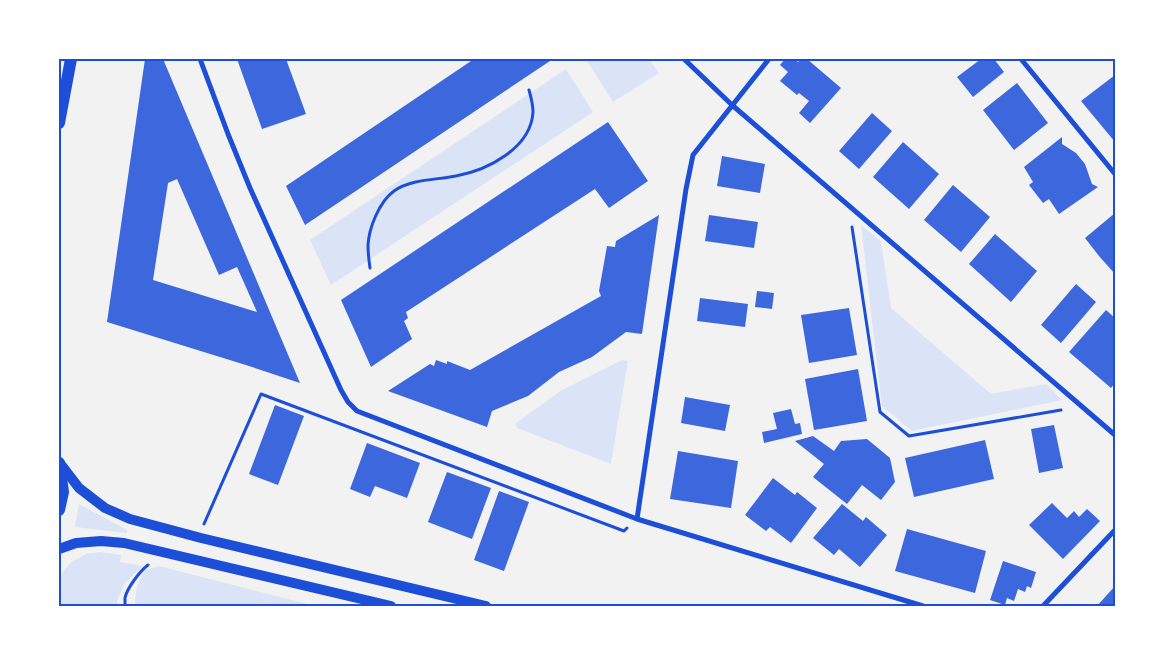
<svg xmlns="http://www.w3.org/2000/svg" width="1174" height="665" viewBox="0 0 1174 665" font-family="'Titillium Web',sans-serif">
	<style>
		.green { fill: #dbe4f7 }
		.building { fill: #3d67dc; fill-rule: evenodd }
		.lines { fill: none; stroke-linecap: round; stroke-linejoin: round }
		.path { stroke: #1d4ed8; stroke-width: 3 }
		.minor { stroke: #1d4ed8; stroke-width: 5 }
		.secondary { stroke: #1d4ed8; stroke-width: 10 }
		.primary { stroke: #1d4ed8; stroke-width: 12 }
		.neatline { fill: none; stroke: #1d4ed8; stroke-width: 2 }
	</style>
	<rect width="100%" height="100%" fill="#f2f2f2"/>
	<path class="green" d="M590,59H649L659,73L613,102L587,61Z
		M566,69L593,112L331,285L310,240Z
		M861,225L881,241L891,308L991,394L1046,384L1062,400L912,431L882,406Z
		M622,360L628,361L611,464L517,428L516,423L562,390Z
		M79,504L127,530V533L75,527Z
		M100,552L121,555L120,562L143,566L125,583L117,601V606H59V581L64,570L72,562L86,554Z
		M159,566L315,606H135C135,593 137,583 144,571Z"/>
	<path class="building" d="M145,59H163L300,383L249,366L107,322ZM177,179L219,275L237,267L257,312L153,280L168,183Z
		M237,59H286L306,114L262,129Z
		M474,59H553L305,225L286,186Z
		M785,59H794L798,62L801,59H807L841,88L810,123L799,113L809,101L799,93L797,95L780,81L788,72L780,65Z
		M981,59H994L1004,72L973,97L957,77Z
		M1115,75V142L1081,101Z
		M1017,83L1048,123L1014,150L983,110Z
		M872,113L892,131L859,169L839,151Z
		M608,122L648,181L609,208L595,189L406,312L408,318L404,321L412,339L371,367L341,300Z
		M1062,137V144L1076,153L1085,164L1092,184L1098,187L1059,214L1049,199L1043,203L1029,185L1033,182L1024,167Z
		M903,142L939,174L909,209L873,177Z
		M722,156L765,164L760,193L717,186Z
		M953,185L990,217L961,252L924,220Z
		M1115,213V274L1099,256L1085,238Z
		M659,215L642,334L626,332L592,357L559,372L528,396L492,411L487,427L388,391L430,364L434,366L436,360L447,364V361L470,370L601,296L599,291L607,246L615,247L616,241Z
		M709,215L758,222L754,248L705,241Z
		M995,234L1037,271L1011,302L969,264Z
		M1076,284L1096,302L1061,343L1041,325Z
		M757,291L774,293L772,309L755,307Z
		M700,298L748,304L745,327L697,321Z
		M849,308L857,355L809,363L801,315Z
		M1106,310L1115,318V383L1111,388L1069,352Z
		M858,369L867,421L814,430L805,379Z
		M685,397L730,405L725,431L681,423Z
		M275,405L304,416L278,485L249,474Z
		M791,409L795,424L800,423L802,434L764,443L762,432L777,429L773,413Z
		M1054,425L1063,468L1039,473L1031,429Z
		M813,436L834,451L841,441L867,439L890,458L895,482L881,500L862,485L847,504L813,477L824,464L795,441Z
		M985,440L994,479L914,497L905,458Z
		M367,443L420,463L407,498L375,486L370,497L350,489Z
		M678,451L738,461L731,508L670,499Z
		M447,472L491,488L472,539L428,522Z
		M773,478L795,495L797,492L817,508L791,543L770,527L766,531L745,515Z
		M499,491L529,502L504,571L474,560Z
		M1052,503L1067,518L1074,511L1079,517L1087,509L1100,521L1063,559L1029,525Z
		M842,504L863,521L866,517L887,535L860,567L839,549L834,555L813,538Z
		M907,529L986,551L975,593L895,571Z
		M1003,561L1036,572L1031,588L1027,586L1025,592L1018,589L1014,601L1007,598L1005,605L990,600Z
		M1115,586V606H1097Z"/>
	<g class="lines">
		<path class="path" d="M852,227L880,412L909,436L1061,410
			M370,268C369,261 368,253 368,245C369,228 379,202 394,191C411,179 436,180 456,176C488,170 531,148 533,112C533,104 531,97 529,90
			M204,524L261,394L624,531L627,528
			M125,606C125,604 125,601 125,598C127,588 140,571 148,565"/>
		<path class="minor" d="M200,59L228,134L250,188L341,390L348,402L357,411L637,519L923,606
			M684,59L732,105L1115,435
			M1021,59L1115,174
			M637,519L686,189L693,155L769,59
			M1043,606L1115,530"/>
		<path class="secondary" d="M59,462L79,488L105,508L130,519L201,538L486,606
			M59,549L76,543L101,541L124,543L391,606"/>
		<path class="primary" d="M59,123L71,59
			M59,463L63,492L59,510"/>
	</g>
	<rect width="1174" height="665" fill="none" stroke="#ffffff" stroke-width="120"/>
	<rect x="60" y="60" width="1054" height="545" class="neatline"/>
</svg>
